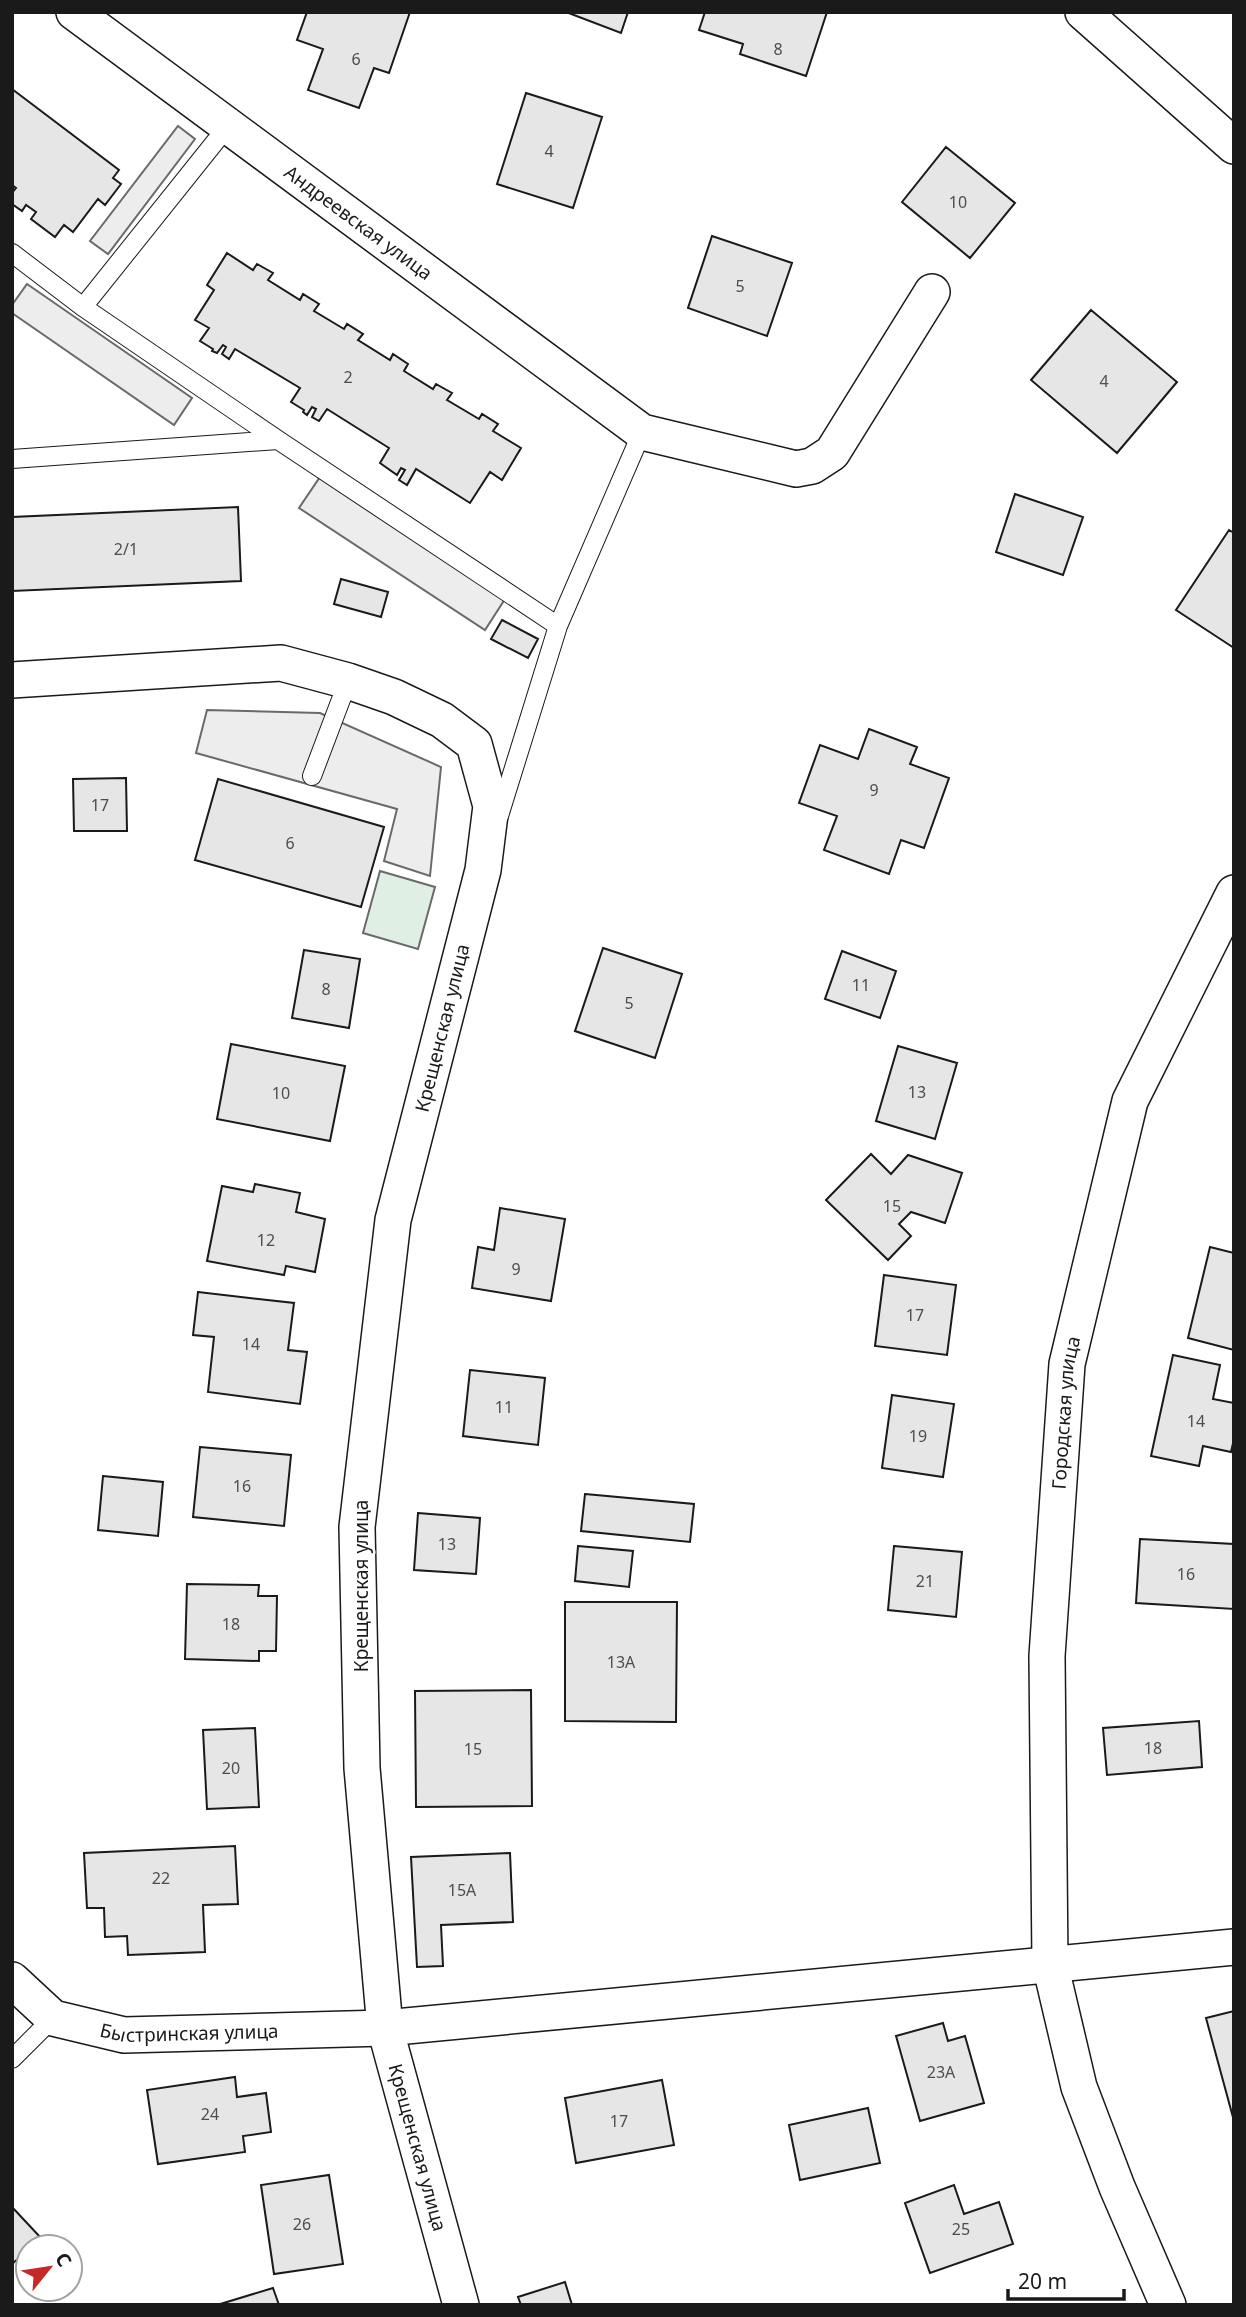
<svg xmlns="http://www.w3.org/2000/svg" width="1246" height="2317" viewBox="0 0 1246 2317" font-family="'Noto Sans',sans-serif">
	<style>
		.green { fill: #e0efe3; stroke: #6a6a6a; stroke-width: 2 }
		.parking { fill: #ededed; stroke: #6a6a6a; stroke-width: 2 }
		.building { fill: #e6e6e6; stroke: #1a1a1a; stroke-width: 2 }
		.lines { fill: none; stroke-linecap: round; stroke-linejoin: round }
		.lane-casing { stroke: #1a1a1a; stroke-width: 20 }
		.street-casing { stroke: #1a1a1a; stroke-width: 38 }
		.lane { stroke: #fff; stroke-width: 18 }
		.street { stroke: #fff; stroke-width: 35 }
		.labels { text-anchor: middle; stroke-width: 5; stroke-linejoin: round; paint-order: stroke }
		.number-label { font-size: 16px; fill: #4d4d4d }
		.street-label { font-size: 19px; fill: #1a1a1a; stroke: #fff }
	</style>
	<rect width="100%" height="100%" fill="#fff"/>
	<path class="green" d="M380,871L435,887L418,949L363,933Z"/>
	<path class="parking" d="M178,126L195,139L108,254L90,241Z
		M27,284L192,398L174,425L12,313V305Z
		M320,477L505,599L485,630L299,508Z
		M207,710L320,713L441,767L430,876L384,861L397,809L196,753Z"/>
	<path class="building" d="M307,12H410L389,73L374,68L359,108L308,90L323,49L297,40Z
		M566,12H628L621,33Z
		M705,12H827L806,76L740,54L743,44L699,30Z
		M12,89L119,170L113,178L121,184L105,205L98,199L73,232L64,225L55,237L31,219L36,212L26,205L22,211L12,204V193L16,188L12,185Z
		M526,93L602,117L573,208L497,184Z
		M946,147L1015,203L970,258L902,202Z
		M712,236L792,263L767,336L688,308Z
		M227,253L253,270L257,264L273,273L268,280L300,300L303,294L319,304L314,311L344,329L347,324L363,334L358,340L390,360L393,354L408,364L404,371L433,389L436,384L452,393L447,400L479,419L482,414L498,424L493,431L521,448L502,480L490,472L470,503L416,469L407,485L399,480L405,470L401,468L397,475L380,463L389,448L327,409L319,421L312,417L316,409L312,407L307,415L303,412L304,410L291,402L300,388L235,349L229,359L222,354L226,347L223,345L217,353L212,351L213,349L200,341L209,328L195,320L214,290L207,285Z
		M1091,310L1177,382L1117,453L1031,380Z
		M1015,494L1083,517L1063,575L996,552Z
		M238,507L241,581L12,591V517Z
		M1229,530L1234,533V648L1176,610Z
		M341,579L388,592L381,617L334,604Z
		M502,620L538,639L528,658L491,639Z
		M869,729L917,747L910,764L949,778L924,848L901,840L889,874L824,850L837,816L799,803L820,745L858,759Z
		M126,778L127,831H74L73,779Z
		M218,779L384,827L361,907L195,860Z
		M603,948L682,974L655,1058L575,1031Z
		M304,950L360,959L349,1028L292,1018Z
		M842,951L896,971L880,1018L825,999Z
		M231,1044L345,1066L330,1141L217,1119Z
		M898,1046L957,1063L935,1139L876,1121Z
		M871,1154L891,1174L908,1155L962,1173L945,1223L911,1212L899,1224L911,1236L888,1260L826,1200Z
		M255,1184L300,1193L296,1212L325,1219L315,1272L286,1266L284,1275L207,1261L222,1186L253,1192Z
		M500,1208L565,1219L551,1301L472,1288L478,1247L494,1250Z
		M1210,1247L1234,1253V1350L1188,1338Z
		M884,1275L956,1285L947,1355L875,1346Z
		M198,1292L294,1303L288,1350L307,1352L300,1404L208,1392L214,1337L193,1335Z
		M1173,1355L1220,1365L1213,1399L1234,1403V1439L1231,1452L1203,1446L1199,1466L1151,1456Z
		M470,1370L545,1378L538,1445L463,1436Z
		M892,1395L954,1404L943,1477L882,1468Z
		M200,1447L291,1455L284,1526L193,1517Z
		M103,1476L163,1482L158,1536L98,1530Z
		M585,1494L694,1504L690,1542L581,1531Z
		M418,1513L480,1518L476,1574L414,1570Z
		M1140,1539L1234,1544V1609L1136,1603Z
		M578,1546L633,1551L629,1587L575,1581Z
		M894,1546L962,1552L956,1617L888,1610Z
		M187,1584L259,1585L258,1596H277L276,1651H259V1661L185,1659Z
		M565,1602H677L676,1722L565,1721Z
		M531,1690L532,1806L416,1807L415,1691Z
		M1199,1721L1202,1767L1107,1775L1103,1728Z
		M255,1728L259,1807L207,1809L203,1730Z
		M235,1846L238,1904L203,1905L205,1952L128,1955L127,1936L105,1937L104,1908H87L84,1853Z
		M510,1853L513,1922L441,1925L443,1966L417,1967L411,1857Z
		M1234,2011V2121L1206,2018Z
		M943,2023L948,2041L965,2036L984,2103L920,2121L896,2036Z
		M235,2077L237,2097L266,2093L271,2132L243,2136L245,2152L158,2164L147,2090Z
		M662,2080L674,2145L576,2163L565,2098Z
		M868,2108L880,2163L800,2180L789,2125Z
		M329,2175L343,2264L274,2274L261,2185Z
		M954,2185L964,2214L999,2202L1013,2244L930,2273L905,2203Z
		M12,2207L41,2238L31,2247H28V2250L12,2264Z
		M565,2282L572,2305H521L518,2297Z
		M273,2288L279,2305H217Z"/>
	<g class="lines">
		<g class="lane-casing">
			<path id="lane" d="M12,253L83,307L227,127
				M83,307L278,440L558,626
				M12,459L278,440
				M312,776L348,681
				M499,816L558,626L642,432
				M12,2059L53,2018"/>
		</g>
		<g class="street-casing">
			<g id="street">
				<path id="s1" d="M74,12L642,432L796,469L812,466L832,453L932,292"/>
				<path d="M1083,12L1234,146"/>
				<path id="s2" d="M12,680L281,663L348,681L394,697L442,720L474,744L491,806L483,870L393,1220L357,1527L362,1768L385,2028L461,2305"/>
				<path id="s3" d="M12,1980L53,2018L124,2035L385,2028L1234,1947"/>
				<path id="s4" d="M1168,2305L1117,2187L1079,2087L1050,1964L1047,1656L1067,1364L1130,1101L1234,893"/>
			</g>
		</g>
		<use href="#lane" class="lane"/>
		<use href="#street" class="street"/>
	</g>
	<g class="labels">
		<g class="number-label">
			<text x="778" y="55">8</text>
			<text x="356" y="65">6</text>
			<text x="549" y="157">4</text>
			<text x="958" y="208">10</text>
			<text x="740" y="292">5</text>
			<text x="348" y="383">2</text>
			<text x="1104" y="387">4</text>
			<text x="126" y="555">2/1</text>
			<text x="874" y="796">9</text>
			<text x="100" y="811">17</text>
			<text x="290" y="849">6</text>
			<text x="861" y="991">11</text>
			<text x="326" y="995">8</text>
			<text x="629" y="1009">5</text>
			<text x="917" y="1098">13</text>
			<text x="281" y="1099">10</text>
			<text x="892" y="1212">15</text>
			<text x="266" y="1246">12</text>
			<text x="516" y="1275">9</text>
			<text x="915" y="1321">17</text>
			<text x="251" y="1350">14</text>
			<text x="504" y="1413">11</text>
			<text x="1196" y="1427">14</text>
			<text x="918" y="1442">19</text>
			<text x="242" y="1492">16</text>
			<text x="447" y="1550">13</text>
			<text x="1186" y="1580">16</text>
			<text x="925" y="1587">21</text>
			<text x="231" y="1630">18</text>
			<text x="621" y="1668">13А</text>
			<text x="1153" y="1754">18</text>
			<text x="473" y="1755">15</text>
			<text x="231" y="1774">20</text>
			<text x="161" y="1884">22</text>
			<text x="462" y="1896">15А</text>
			<text x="941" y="2078">23А</text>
			<text x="210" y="2120">24</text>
			<text x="619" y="2127">17</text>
			<text x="302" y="2230">26</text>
			<text x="961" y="2235">25</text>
		</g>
		<g class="street-label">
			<text dy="7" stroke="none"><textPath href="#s1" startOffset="354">Андреевская улица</textPath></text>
			<text transform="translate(442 1028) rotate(-76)" y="7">Крещенская улица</text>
			<text dy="7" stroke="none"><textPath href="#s4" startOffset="914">Городская улица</textPath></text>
			<text transform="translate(361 1586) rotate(-90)" y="7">Крещенская улица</text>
			<text dy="7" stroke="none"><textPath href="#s3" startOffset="194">Быстринская улица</textPath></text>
			<text dy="7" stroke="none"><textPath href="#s2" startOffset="1906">Крещенская улица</textPath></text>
		</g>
	</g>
	<rect width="1246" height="2317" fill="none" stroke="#1a1a1a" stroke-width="28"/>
	<g transform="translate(49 2268) rotate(60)"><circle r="33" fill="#ffffff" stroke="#a3a3a3" stroke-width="2"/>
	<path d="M0-5L12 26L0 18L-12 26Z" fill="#c62828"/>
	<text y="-10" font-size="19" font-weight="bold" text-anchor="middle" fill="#1a1a1a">С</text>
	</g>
	<path d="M1008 2289v10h116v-10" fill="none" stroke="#1a1a1a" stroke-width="3.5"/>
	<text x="1018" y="2289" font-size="21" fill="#1a1a1a" stroke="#ffffff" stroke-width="5" paint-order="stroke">20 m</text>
</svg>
